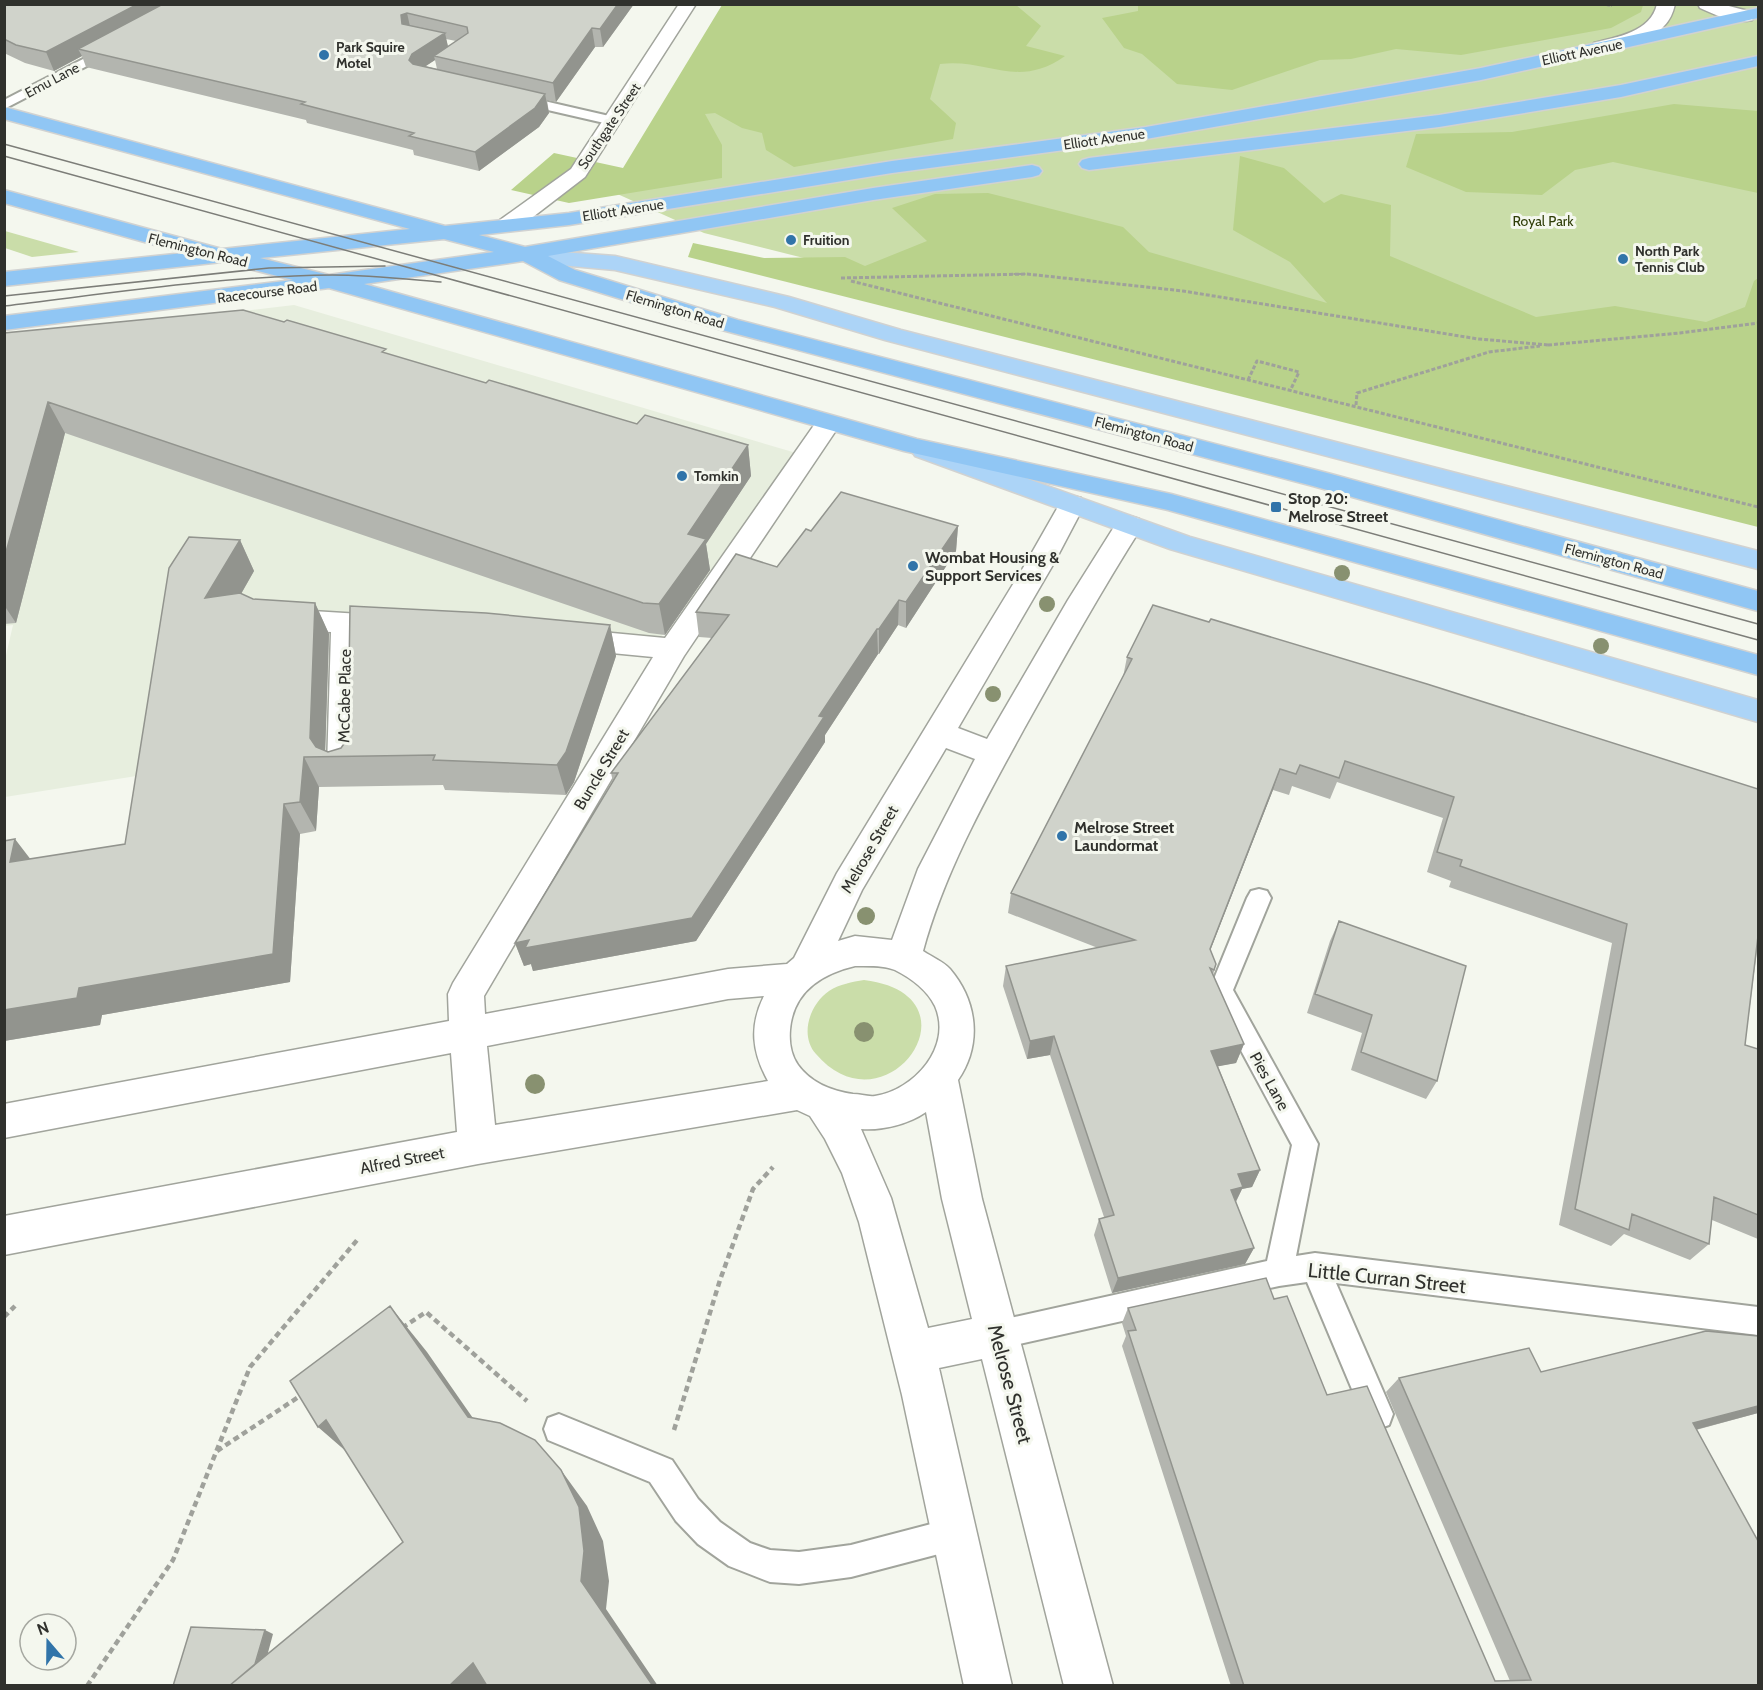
<svg xmlns="http://www.w3.org/2000/svg" width="1763" height="1690" viewBox="0 0 1763 1690" font-family="Cabin,sans-serif">
	<style>
		.built { fill: #e7eede }
		.green { fill: #cadda9 }
		.forest { fill: #b9d28b }
		.lines { fill: none; stroke-linecap: round; stroke-linejoin: round }
		.service-casing { stroke: #a1a49c; stroke-width: 4 }
		.minor-casing { stroke: #a1a49c; stroke-width: 3 }
		.primary-casing { stroke: #d1d2d1; stroke-width: 3 }
		.trunk-casing { stroke: #d1d2d1; stroke-width: 3 }
		.path-far2 { stroke: #9fa19b; stroke-width: 2; stroke-dasharray: 3 1.5; stroke-linecap: butt }
		.path-far1 { stroke: #9fa19b; stroke-width: 3; stroke-dasharray: 4 2; stroke-linecap: butt }
		.path { stroke: #9fa19b; stroke-width: 4.5; stroke-dasharray: 6 4; stroke-linecap: butt }
		.service { fill: #fff; fill-rule: evenodd }
		.minor { fill: #fff; fill-rule: evenodd }
		.primary { fill: #acd4f7; fill-rule: evenodd }
		.trunk { fill: #90c6f4; fill-rule: evenodd }
		.tram { stroke: #7c7d78; stroke-width: 1.5 }
		.tree { fill: #889170 }
		.wall { fill: #b3b5af; fill-rule: evenodd }
		.shaded-wall { fill: #92948e }
		.building { fill: #d0d3cb; stroke: #92948e; stroke-width: 1.5 }
		.poi-dot { fill: #3174a9; stroke: #f4f7ee; stroke-width: 2 }
		.labels { text-anchor: middle; stroke-width: 6; stroke-linejoin: round; paint-order: stroke }
		.far-poi-label { font-size: 14px; font-weight: bold; fill: #30312d; stroke: #f4f7ee; text-anchor: start }
		.far-street-label { font-size: 14px; fill: #30312d; stroke: #f4f7ee }
		.far-park-label { font-size: 14px; fill: #2f3d08; stroke: #f4f7ee }
		.poi-label { font-size: 16px; font-weight: bold; fill: #30312d; stroke: #f4f7ee; text-anchor: start }
		.street-label { font-size: 16px; fill: #30312d; stroke: #f4f7ee }
		.near-street-label { font-size: 20px; fill: #30312d; stroke: #f4f7ee }
	</style>
	<rect width="100%" height="100%" fill="#f4f7ee"/>
	<path class="built" d="M294,305L803,455L775,494L656,643L240,605L155,773L5,797L4,664L13,625L5,626V340Z"/>
	<path class="green" d="M751,5H1758V497L704,233L613,192Z
		M5,231L79,252L32,257L5,248Z
		M864,980C986,995 886,1136 816,1054C799,1035 810,1004 829,991C840,984 852,982 864,980Z"/>
	<path class="forest" d="M1138,4H1643V5L1641,12L1611,28L1461,55L1396,49L1351,59L1320,60L1232,90L1177,84L1142,54L1124,48L1102,18L1138,11Z
		M722,5H1016L1041,26L1026,46L1065,56C1017,90 988,58 940,64L930,99L956,123L953,139L794,167L766,150L762,133L742,128L715,113L705,114L722,145V178L569,203L511,190L554,153L623,168Z
		M1674,104L1758,111V193L1613,162L1575,170L1542,195L1466,192L1406,167L1416,134L1512,132Z
		M1240,156L1284,168L1324,203L1341,194L1391,205L1390,256L1536,317L1615,306L1706,322L1745,307L1754,281L1758,278V527L688,257L693,243L764,258L845,257L865,266L927,241L892,208L935,194L988,193L1123,227L1149,252L1327,303L1290,262L1233,230Z"/>
	<g class="lines">
		<g class="service-casing">
			<path id="service" d="M112,44L118,48L116,51L4,109V100Z
				M518,95L618,118L620,121L613,125L513,102L512,99L513,96Z
				M1259,889L1267,891L1271,898L1233,990L1318,1144L1296,1256L1315,1253L1758,1307V1335L1336,1283L1393,1414L1389,1425L1378,1429L1367,1425L1307,1282L1279,1286L997,1349L987,1345L983,1335L987,1325L997,1321L1267,1261L1292,1145L1209,991L1247,898L1251,891Z
				M559,1414L672,1460L698,1499L720,1522L750,1543L770,1550L799,1552L851,1545L954,1518L965,1523L970,1534L965,1545L954,1550L851,1577L799,1584L770,1582L729,1566L698,1544L676,1521L650,1482L548,1440L544,1429L548,1418Z"/>
		</g>
		<g class="minor-casing">
			<path id="minor" d="M679,4H696L585,177L516,230L508,231L500,230L497,225L500,220L571,169Z
				M1657,4H1675C1673,13 1670,20 1664,26C1653,39 1610,55 1594,51L1591,47L1594,43C1617,37 1651,32 1657,4Z
				M1698,4H1721L1752,12L1755,16L1752,20C1734,24 1716,15 1700,8Z
				M828,415L837,418L841,423L684,656L484,996L485,1014L728,969L787,964L794,958L837,873L1026,563L1063,498L1072,496L1081,498L1085,504L1054,563L958,728L987,739L1068,600L1119,519L1129,516L1139,519L1143,525C1101,591 1063,659 1025,727C985,800 945,871 923,951C932,957 944,962 950,969C978,1002 982,1045 958,1080L982,1199L1113,1686H1064L982,1359L939,1368L1012,1686H964L902,1395L859,1222L842,1173L825,1139L810,1116L797,1110L478,1164L4,1255V1216L457,1132L451,1053L4,1138V1104L449,1021L448,994L453,983L653,657L570,649L560,646L555,639L560,632L570,629L665,638L819,418ZM946,748L975,759L918,869L892,940L855,936L838,941L862,890ZM855,966C867,966 884,965 895,970C911,978 927,990 935,1006C953,1047 914,1090 875,1096C868,1097 860,1094 853,1094C832,1091 811,1083 798,1065C791,1055 789,1042 790,1030C793,992 821,974 855,966ZM764,996C749,1026 752,1052 768,1081L495,1125L487,1046L728,999ZM926,1112L942,1199L972,1319L928,1328L891,1198L861,1129C881,1131 909,1124 926,1112Z
				M280,609L393,616L403,619L407,626L403,633L393,636L360,634L359,768L354,776L343,780L332,776L327,768L331,632L280,629L270,626L266,619L270,612Z"/>
		</g>
		<g class="primary-casing">
			<path id="primary" d="M535,250L615,256L789,297L901,330L1758,551V569L885,340L775,307L615,270L527,262L524,257L527,252Z
				M924,442L1190,537L1758,700V722L1170,549L915,456L911,450L915,444Z"/>
		</g>
		<g class="trunk-casing">
			<path id="trunk" d="M1758,8V18L1481,80L1146,139L892,173L569,225L479,235L525,247L873,188L1032,165L1039,167L1042,171L1039,175L1032,177L873,200L548,256L575,270L738,320L1331,474L1758,591V611L1313,486L722,330L559,280L523,261L364,284L917,439L1171,494L1758,655V675L1168,510L904,451L329,288L4,330V316L293,280L222,262L4,286V272L184,253L4,203V190L222,249L410,229L4,119V107L445,226L569,213L892,161L1146,127L1481,68ZM444,239L494,252L329,275L260,258Z
				M1758,56V66L1621,97L1439,127L1089,170L1082,168L1079,164L1082,160L1089,158L1439,115L1621,85Z"/>
		</g>
		<path class="path-far2" d="M1598,4L1612,6
			M1009,274H1031"/>
		<path class="path-far1" d="M841,278L1027,274L1183,291L1478,339L1549,345
			M851,281L1758,507
			M1548,345L1680,333L1758,323
			M1248,380L1257,361L1299,372L1290,391
			M1356,405L1357,393L1489,352L1540,346"/>
		<path class="path" d="M4,1317L15,1306
			M402,1328L426,1312L527,1401
			M674,1430L720,1280L753,1189L773,1167
			M217,1451L303,1394
			M87,1686L173,1560L250,1367L358,1239"/>
		<use href="#service" class="service"/>
		<use href="#minor" class="minor"/>
		<use href="#primary" class="primary"/>
		<use href="#trunk" class="trunk"/>
		<path class="tram" d="M4,144L1758,624
			M4,156L1758,640
			M4,296L269,268L385,266
			M4,306C113,293 222,276 332,275C368,275 405,279 441,282"/>
	</g>
	<g class="tree">
		<circle cx="1342" cy="573" r="8"/>
		<circle cx="1047" cy="604" r="8"/>
		<circle cx="1601" cy="646" r="8"/>
		<circle cx="993" cy="694" r="8"/>
		<circle cx="866" cy="916" r="9"/>
		<circle cx="864" cy="1032" r="10"/>
		<circle cx="535" cy="1084" r="10"/>
	</g>
	<path class="wall" d="M4,4H634L603,47H595L556,102L547,100L549,113L539,127L479,171L414,155L413,150L307,123L306,120L86,67L82,56L54,71L25,63L4,53ZM446,39L456,41L448,47ZM435,60L437,69L425,66Z
		M4,333L387,354L486,383L637,424L748,445L751,476L706,544L710,570L665,635L649,633L65,433L16,623L4,624Z
		M958,526L956,551L906,628L898,625L879,654H878L825,735V742L696,941L533,971L531,964L524,966L515,943L613,782L611,773L712,638L699,637L696,612L777,567L811,531Z
		M240,540L254,571L241,594L253,599L315,603L329,634L325,751L328,752L341,748L610,625L616,656L574,782L566,795L445,790L443,785L319,787L316,831L300,834L290,982L102,1015L100,1025L4,1041V841L30,859L125,844Z
		M1127,657L1758,789V943V942L1745,1045L1758,1049V1239L1712,1220L1709,1244L1690,1260L1624,1234L1611,1246L1559,1225L1612,943L1449,887L1451,881L1427,872L1443,818L1337,782L1330,799L1292,786L1289,795L1273,790L1210,950L1216,964L1213,975L1244,1044L1236,1063L1218,1066L1260,1170L1252,1187L1242,1189L1236,1202L1254,1248L1245,1264L1112,1293L1094,1235L1099,1219L1104,1217L1050,1055L1027,1059L1003,986L1006,966L1098,948L1008,913L1011,893L1123,677Z
		M1339,921L1437,1081L1426,1099L1351,1070L1362,1033L1307,1013L1330,941Z
		M1274,1299L1327,1395L1495,1681H1510L1386,1392L1399,1378L1541,1372L1758,1336V1413L1696,1430L1758,1686H1231L1122,1346L1126,1336L1122,1323L1128,1308Z"/>
	<path class="shaded-wall" d="M138,4H178L78,49L82,56L54,71L46,52Z
		M618,4H634L603,47L600,29Z
		M407,13L411,31L402,24L401,15Z
		M592,28L595,47L556,102L553,83Z
		M445,33L449,51L434,56L435,60L417,72L409,60L412,54Z
		M545,94L549,113L539,127L479,171L475,152Z
		M48,402L65,433L16,623L4,605V559Z
		M748,445L751,476L706,544L710,570L665,635L659,604L688,534Z
		M958,526L956,551L906,628V602Z
		M240,540L254,571L221,629L205,598Z
		M899,600L898,625L879,654V629Z
		M315,603L329,634L325,757H319L310,738Z
		M610,625L616,656L574,782L566,795L557,765Z
		M877,629L878,654L825,735V742L696,941L533,971L531,964L524,966L515,943L819,716Z
		M304,757L319,787L316,831L300,802Z
		M1280,769L1273,790L1203,969L1210,949Z
		M284,804L300,834L290,982L102,1015L100,1025L4,1041V1010Z
		M15,839L38,869L10,862Z
		M1054,1036L1050,1055L1027,1059L1030,1041Z
		M1244,1044L1236,1063L1204,1069L1211,1051Z
		M1260,1170L1252,1187L1242,1189L1235,1203L1223,1207L1238,1174Z
		M1254,1248L1245,1264L1112,1293L1118,1278Z
		M390,1306L427,1352L500,1457L468,1417Z
		M1758,1406V1413L1672,1436L1693,1423Z
		M326,1420L363,1466L318,1427Z
		M561,1470L587,1506L603,1541L609,1581L606,1609L658,1686H653L581,1581Z
		M265,1630L273,1634L259,1686H249Z
		M473,1663L508,1686H449Z"/>
	<path class="building" d="M4,4H138L46,52L16,45L4,39Z
		M163,4H618L600,29L592,28L553,83L434,56L468,33L467,27L407,13L401,15L402,24L445,33L412,54L409,60L413,64L545,94L535,108L475,152L409,136L414,133L301,104L305,102L78,49Z
		M243,310L284,322L287,320L386,349L382,352L486,383L489,380L637,424L645,415L748,445L688,534L706,539L659,604L643,603L48,402L4,559V333Z
		M841,492L958,526L906,602L899,600L879,629H877L819,716L824,717L692,918L525,948L529,940L515,943L618,773H611L729,615L696,612L736,554L777,567L806,529L811,531Z
		M189,537L240,540L205,598L240,593L253,599L315,603L310,738L316,747L328,752L341,748L348,738L350,606L486,613L610,625L566,752L557,765L433,760L435,755L304,757L300,802L284,804L273,954L79,988L77,998L4,1010V841L15,839L10,862L125,844L169,568Z
		M1153,605L1209,622L1211,619L1427,684L1758,789V936L1745,1045L1758,1049V1215L1714,1197L1709,1244L1632,1214L1629,1230L1575,1209L1627,924L1460,866L1462,860L1437,852L1454,797L1345,761L1339,778L1300,765L1296,774L1280,769L1210,949L1216,964L1214,970L1210,968L1244,1044L1211,1051L1260,1170L1238,1174L1243,1187L1231,1190L1254,1248L1118,1278L1099,1219L1114,1215L1054,1036L1030,1041L1006,966L1135,940L1011,893L1132,659L1127,657Z
		M1339,921L1466,966L1437,1081L1361,1052L1372,1015L1315,994Z
		M1266,1278L1274,1299L1287,1296L1327,1395L1367,1386L1495,1681L1531,1680L1399,1378L1529,1348L1541,1372L1706,1331L1758,1336V1406L1693,1423L1758,1541V1686H1244L1128,1331L1136,1330L1128,1308Z
		M390,1306L468,1417L500,1423L535,1440L561,1470L579,1507L584,1551L581,1581L653,1686H487L473,1663L449,1686H229L403,1542L326,1420L318,1427L290,1381Z
		M191,1627L265,1630L255,1664L229,1686H173Z"/>
	<g class="poi-dot">
		<circle cx="324" cy="55" r="6"/>
		<circle cx="791" cy="240" r="6"/>
		<circle cx="1623" cy="259" r="6"/>
		<circle cx="682" cy="476" r="6"/>
		<rect x="1270" y="501" width="12" height="12" rx="3"/>
		<circle cx="913" cy="566" r="6"/>
		<circle cx="1062" cy="836" r="6"/>
	</g>
	<g class="labels">
		<g class="far-poi-label">
			<text x="336" y="52">Park Squire<tspan x="336" dy="16">Motel</tspan></text>
			<text x="803" y="245">Fruition</text>
			<text x="1635" y="256">North Park<tspan x="1635" dy="16">Tennis Club</tspan></text>
			<text x="694" y="481">Tomkin</text>
		</g>
		<g class="far-street-label">
			<text transform="translate(1582 52) rotate(-12)" y="5">Elliott Avenue</text>
			<text transform="translate(52 80) rotate(-28)" y="5">Emu Lane</text>
			<text transform="translate(609 126) rotate(-56)" y="5">Southgate Street</text>
			<text transform="translate(1104 139) rotate(-8)" y="5">Elliott Avenue</text>
			<text transform="translate(623 210) rotate(-9)" y="5">Elliott Avenue</text>
			<text transform="translate(198 250) rotate(14)" y="5">Flemington Road</text>
			<text transform="translate(267 292) rotate(-7)" y="5">Racecourse Road</text>
			<text transform="translate(675 309) rotate(17)" y="5">Flemington Road</text>
			<text transform="translate(1144 434) rotate(15)" y="5">Flemington Road</text>
			<text transform="translate(1614 561) rotate(15)" y="5">Flemington Road</text>
		</g>
		<g class="far-park-label">
			<text x="1543" y="226">Royal Park</text>
		</g>
		<g class="poi-label">
			<text x="1288" y="504">Stop 20:<tspan x="1288" dy="18">Melrose Street</tspan></text>
			<text x="925" y="563">Wombat Housing &amp;<tspan x="925" dy="18">Support Services</tspan></text>
			<text x="1074" y="833">Melrose Street<tspan x="1074" dy="18">Laundormat</tspan></text>
		</g>
		<g class="street-label">
			<text transform="translate(344 696) rotate(-89)" y="6">McCabe Place</text>
			<text transform="translate(601 769) rotate(-59)" y="6">Buncle Street</text>
			<text transform="translate(869 849) rotate(-60)" y="6">Melrose Street</text>
			<text transform="translate(1270 1081) rotate(61)" y="6">Pies Lane</text>
			<text transform="translate(402 1160) rotate(-11)" y="6">Alfred Street</text>
		</g>
		<g class="near-street-label">
			<text transform="translate(1387 1278) rotate(6)" y="7">Little Curran Street</text>
			<text transform="translate(1010 1384) rotate(75)" y="7">Melrose Street</text>
		</g>
	</g>
	<rect width="1763" height="1690" fill="none" stroke="#30312d" stroke-width="12"/>
	<g transform="translate(48 1642) rotate(340)"><circle r="28" fill="#f4f7ee" stroke="#a6a8a1" stroke-width="1.5"/>
	<path d="M0-4.5L10 22L0 15L-10 22Z" fill="#3174a9"/>
	<text y="-9" font-size="16" font-weight="bold" text-anchor="middle" fill="#30312d">N</text>
	</g>
</svg>
